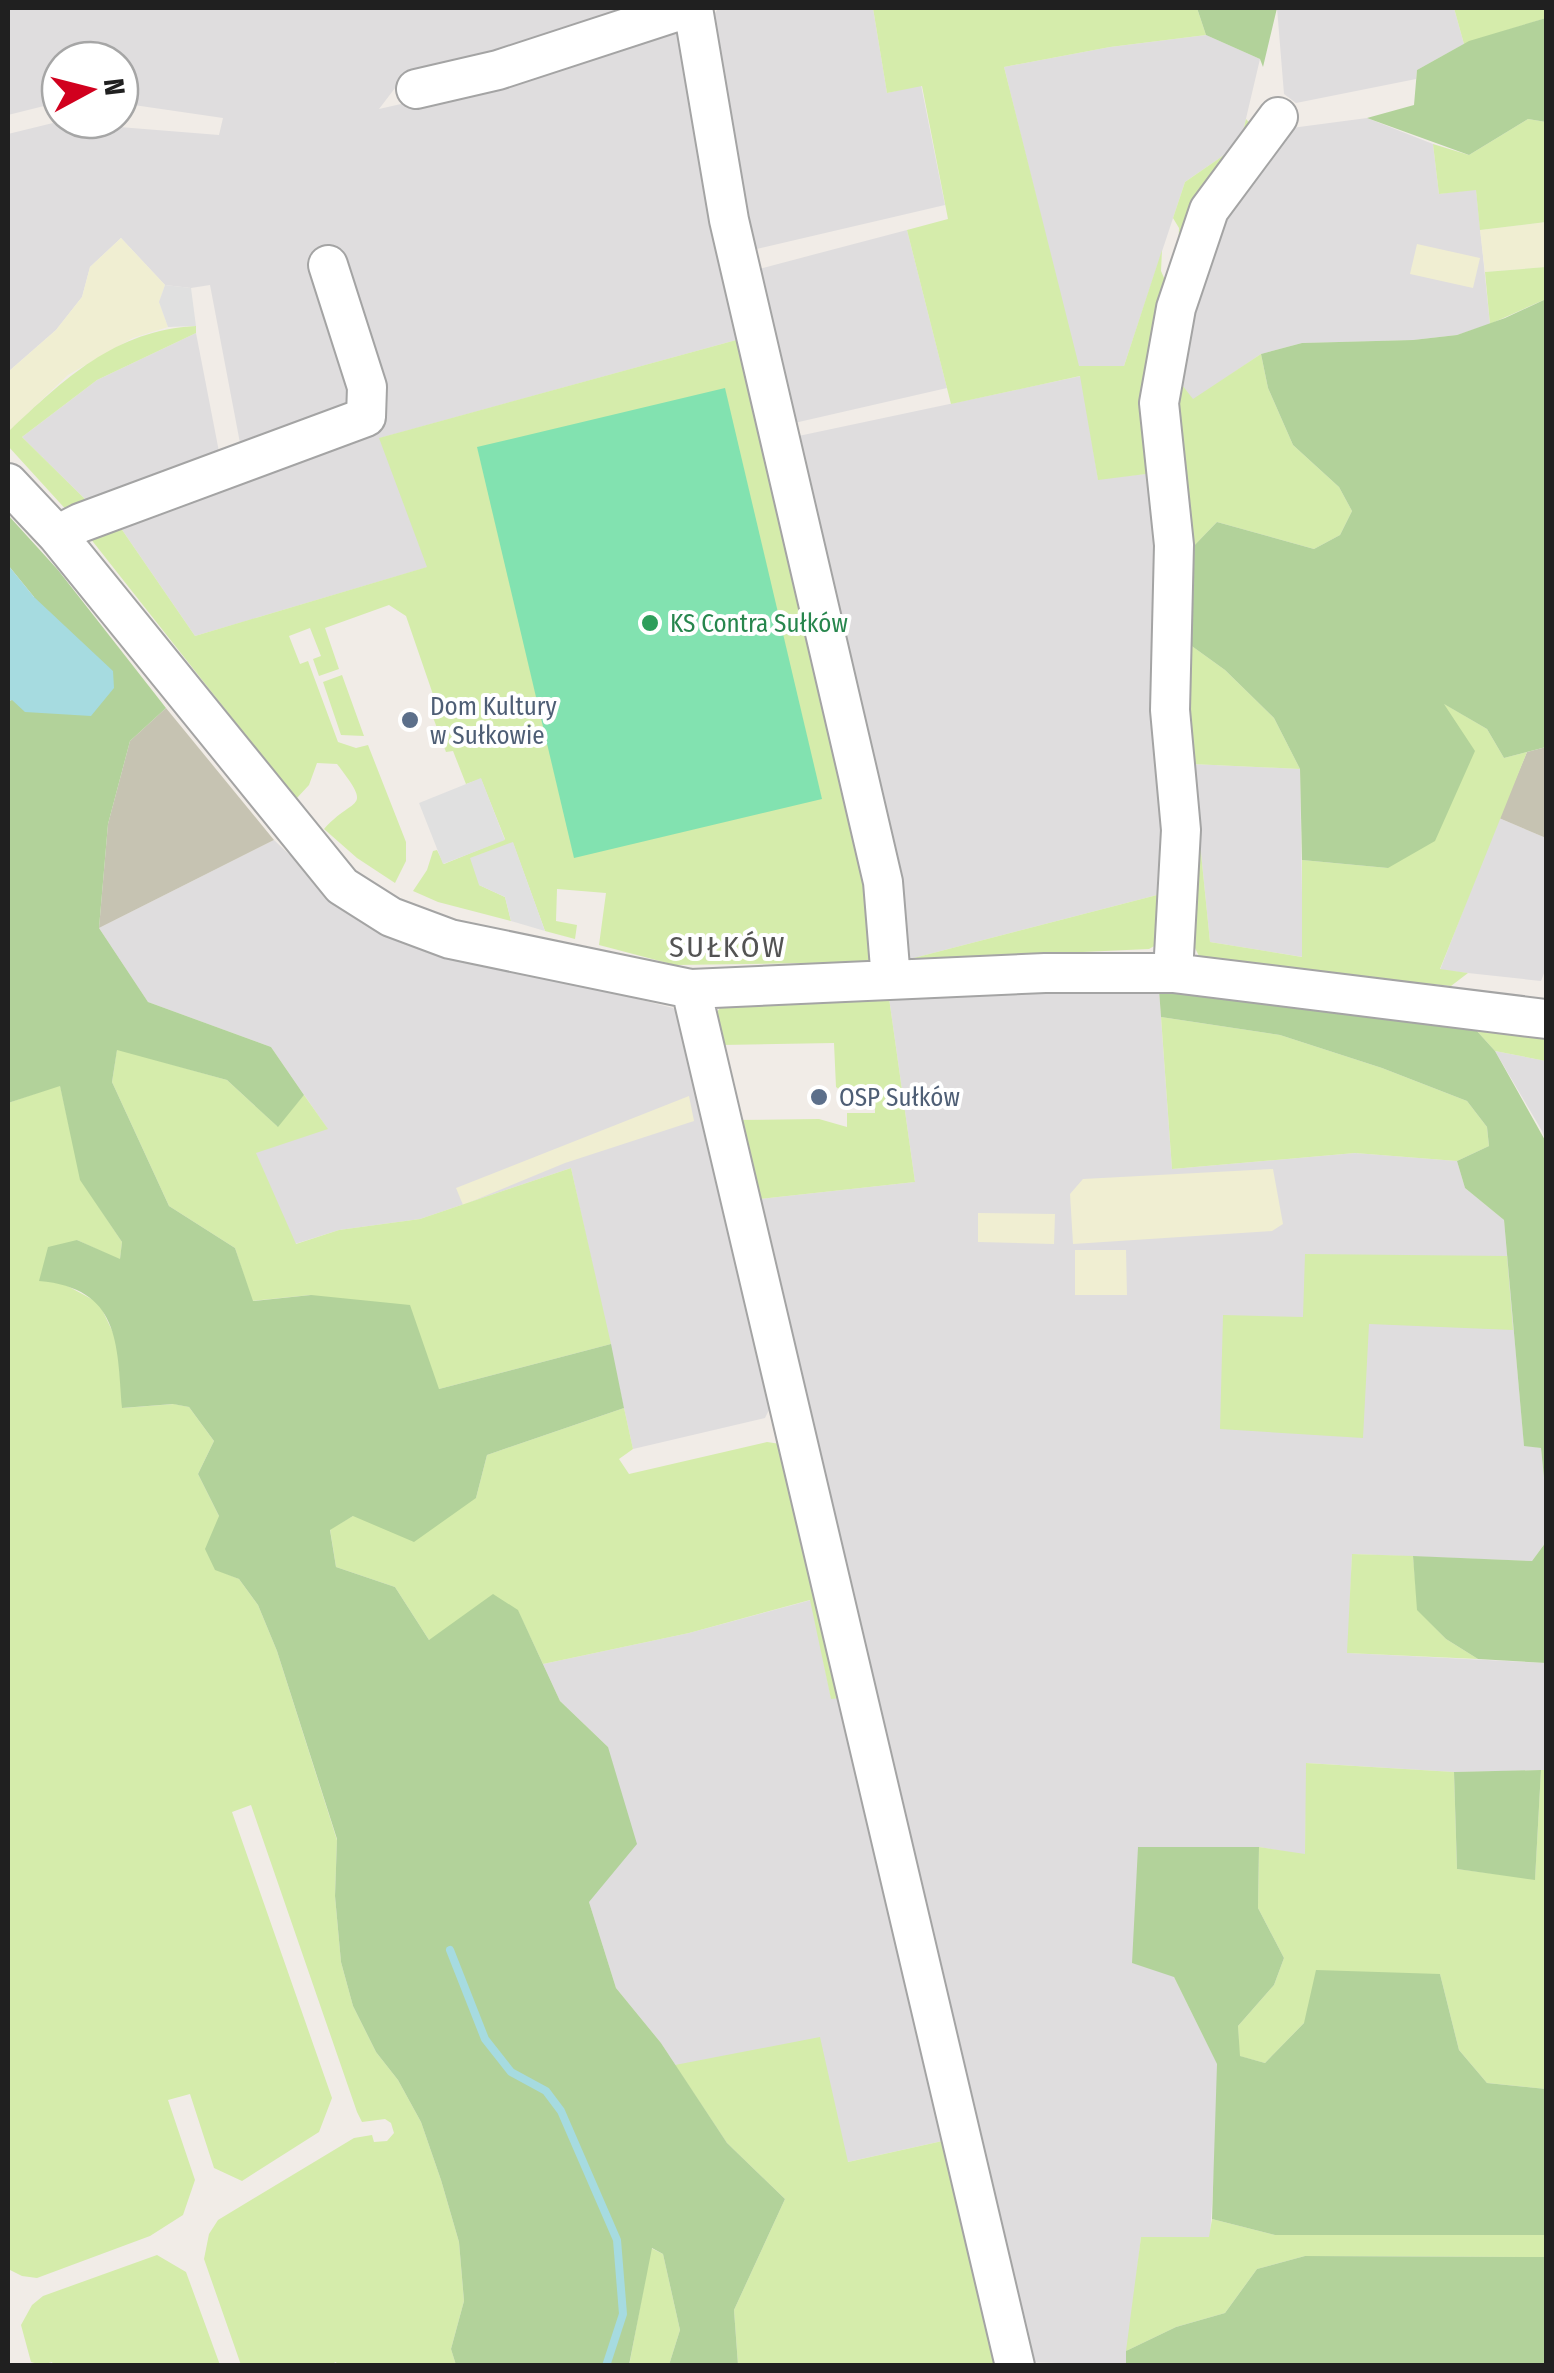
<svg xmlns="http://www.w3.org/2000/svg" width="1554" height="2373" viewBox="0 0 1554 2373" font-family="'Fira Sans Condensed',sans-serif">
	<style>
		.residential { fill: #dfddde }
		.construction { fill: #c6c3b2 }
		.farmland { fill: #f0eed2 }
		.grass { fill: #d5ecab }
		.forest { fill: #b2d29a }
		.pitch { fill: #82e2b0 }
		.parking { fill: #e0e0e0 }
		.water { fill: #a6dbe0 }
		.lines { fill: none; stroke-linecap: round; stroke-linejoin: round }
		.stream { stroke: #a6dbe0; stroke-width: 8 }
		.minor-casing { stroke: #a4a4a4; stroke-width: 42 }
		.minor { stroke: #fff; stroke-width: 38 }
		.leisure-dot { fill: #2e9e5b; stroke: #fff; stroke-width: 4 }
		.service-dot { fill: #5c6f8a; stroke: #fff; stroke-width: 4 }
		.labels { text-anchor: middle; stroke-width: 8; stroke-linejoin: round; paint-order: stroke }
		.leisure-label { font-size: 25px; fill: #27864d; stroke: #fff; text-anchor: start }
		.service-label { font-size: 25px; fill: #4e5e75; stroke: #fff; text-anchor: start }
		.quarter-label { font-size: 30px; letter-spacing: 2.5px; fill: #535353; stroke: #fff }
	</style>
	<rect width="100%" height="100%" fill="#f1ece7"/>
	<path class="residential" d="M8,8H636L528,42L405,75L379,109L493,83L679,26L740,339L380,438L428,567L195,636L118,524L251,473L240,443L210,285L191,288L165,285L121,238L90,267L82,297L56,330L8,372V134L57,122L219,135L223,118L120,103V60H60V102L8,115Z
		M734,8H873L887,93L921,85L945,205L748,251L706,25L717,10Z
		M1277,8H1454L1464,44L1417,70L1416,79L1296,103L1284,94Z
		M1206,35L1260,59L1240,144L1185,182L1124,366L1078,367L1004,67L1110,47Z
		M1367,118L1433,144L1439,194L1476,189L1490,324L1457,335L1413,340L1302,343L1261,354L1193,400L1172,372L1225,202L1284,129Z
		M907,230L947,388L790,424L755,270Z
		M196,333L221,462L93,507L22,437L97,380Z
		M1081,376L1098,479L1154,473L1160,577L1161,894L906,960L789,438Z
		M1192,764L1300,769L1303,957L1210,942Z
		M1499,818L1546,838V968L1541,981L1440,970Z
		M274,840L359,921L450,951L673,1008L687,1018L774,1400L765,1418L633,1449L571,1168L420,1219L339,1230L295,1244L255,1152L327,1128L271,1047L148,1002L99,928Z
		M1159,990L1172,1169L1355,1153L1457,1161L1465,1188L1504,1220L1524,1445L1541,1448L1546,1497V1542L1532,1561L1352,1554L1348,1653L1546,1663V1770L1454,1772L1307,1763L1305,1855L1259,1847H1138L1174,1977L1217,2063L1218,2105L1210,2237H1141L1126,2365L1024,2362L750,1200L915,1182L889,998Z
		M1495,1051L1546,1061V1142L1542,1131Z
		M811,1600L831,1698L848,1697L956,2138L766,2180L727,2143L661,2043L616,1988L589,1902L608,1747L560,1701L543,1664L689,1633Z"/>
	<path class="construction" d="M166,708L274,840L99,928L108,824L130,741Z
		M1546,747V838L1499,818L1527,752Z"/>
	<path class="farmland" d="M1546,222V267L1485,272L1480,230Z
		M121,238L165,285L159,302L168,327L133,338L68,375L8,432V372L56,330L82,297L90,267Z
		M1417,244L1480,258L1473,288L1410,274Z
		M689,1096L694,1121L565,1163L463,1205L456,1188Z
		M1273,1169L1283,1224L1272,1231L1073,1244L1070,1194L1083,1179Z
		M978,1213L1055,1214L1054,1244L978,1242Z
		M1075,1250H1126L1127,1295H1075Z"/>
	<path class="grass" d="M873,8H1197L1206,35L1110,47L1004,67L1079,366H1124L1162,250L1161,271L1171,294L1154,473L1098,480L1080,376L951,404L907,230L948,219L922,86L887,93Z
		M1454,8H1546V18L1464,44Z
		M1246,119L1255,129L1178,252L1179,228L1173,218L1185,182L1240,144Z
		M1528,119L1546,122V222L1480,230L1476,190L1439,194L1433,144L1469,155Z
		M1546,267V299L1490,324L1485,272Z
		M196,326V333L97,380L22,437L93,507L70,514L8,446V432C64,379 115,330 196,326Z
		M740,339L880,932L871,962L675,965L599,945L606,893L557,889L556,921L577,925L575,939L545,931L513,843L479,885L505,897L511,921L438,902L413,891L427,870L433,851L437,850L444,864L505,839L481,779L466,784L453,751L446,752L431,712L438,709L406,616L389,605L325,628L339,669L319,676L313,659L321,656L310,628L289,636L300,664L308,661L338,742L356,748L368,745L406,842V861L395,883L357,858L324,829C354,795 374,812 337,764L317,763L309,785L296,799L90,538L118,524L195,636L427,567L379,438Z
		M1261,354L1268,388L1293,445L1339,487L1352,511L1340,535L1314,549L1217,522L1186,554L1172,372L1193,399Z
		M1182,639L1225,670L1274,718L1300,769L1192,764L1210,942L1302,957V860L1388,868L1441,702L1487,729L1504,758L1527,752L1440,969L1468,973L1451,986L1212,962L1199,956L1191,940Z
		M342,675L364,736L341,735L323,682Z
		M1161,894L1156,945L1149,949L906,960Z
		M889,998L915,1182L750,1200L731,1120L819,1119L847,1127V1113H875V1096H848L836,1087L834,1043L721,1045L708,1025L722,1005Z
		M1161,1017L1280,1035L1382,1068L1467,1101L1487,1127L1489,1146L1457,1161L1355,1153L1172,1169Z
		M1429,1023L1546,1031V1061L1495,1051L1476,1030Z
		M117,1049L227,1080L277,1126L304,1095L328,1129L256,1153L296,1244L339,1230L420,1219L571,1168L611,1344L439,1389L311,1295L252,1301L235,1248L169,1206L112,1082Z
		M60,1085L81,1180L122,1242L120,1260L77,1240L62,1283L99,1303L117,1341L123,1408L174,1404L189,1407L214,1441L198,1474L219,1516L215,1569L239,1579L258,1605L277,1651L337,1840L335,1896L341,1962L353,2006L376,2052L398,2080L421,2122L441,2180L459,2242L464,2301L451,2349L456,2365L338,2366L336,2362L327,2366L241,2365L204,2259L209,2234L218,2220L354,2138L372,2135L374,2142L387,2141L394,2133L391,2123L385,2119L362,2122L357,2112L251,1805L232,1812L332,2098L319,2132L242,2181L214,2168L190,2094L168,2100L195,2180L183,2215L150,2236L37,2278L22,2276L8,2269V1103Z
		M1305,1254L1507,1256L1513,1330L1369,1324L1363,1438L1220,1429L1223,1315L1303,1317Z
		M624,1408L633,1449L619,1459L629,1474L767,1442L787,1445L848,1697L831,1699L810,1600L689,1633L543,1664L518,1611L429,1640L395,1587L336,1567L330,1529L353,1516L476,1498L487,1455Z
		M1352,1554L1413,1556L1418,1610L1446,1639L1478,1659L1347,1653Z
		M1306,1763L1454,1772L1457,1869L1535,1879L1541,1770H1546V2089L1487,2083L1459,2050L1440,1974L1304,2023L1265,2063L1239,2056L1238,2026L1274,1985L1284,1958L1258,1908L1259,1847L1305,1854Z
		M820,2037L848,2162L956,2138L1007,2365H738L734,2310L785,2199L727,2143L675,2065Z
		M1212,2219L1275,2235H1546V2257L1305,2256L1257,2269L1225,2313L1176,2327L1126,2351L1141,2237H1209Z
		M651,2248L663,2254L680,2330L669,2365L629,2366Z
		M157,2255L186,2272L220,2365L54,2366L52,2362L42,2365L31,2362L21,2325L32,2305L43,2296Z"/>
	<path class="forest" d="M1197,8H1277L1263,67L1260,59L1206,35Z
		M1546,18V122L1528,119L1469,155L1367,118L1414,105L1417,70L1469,41Z
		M1546,299V747L1504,758L1487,729L1444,704L1475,751L1435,841L1388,868L1302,860L1300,769L1274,718L1225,670L1182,639L1186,554L1217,522L1314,549L1340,535L1352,511L1339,487L1293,445L1268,388L1261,354L1302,343L1413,340L1457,335L1505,318Z
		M8,515L58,570L166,708L130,741L108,824L99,928L148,1002L271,1047L304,1095L278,1127L227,1080L117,1050L112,1082L169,1206L235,1248L253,1301L311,1295L410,1305L439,1389L611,1344L624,1408L487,1455L476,1498L414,1542L353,1516L330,1530L336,1567L395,1587L429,1640L493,1594L518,1610L560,1701L608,1747L637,1844L589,1902L616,1988L661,2043L727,2143L785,2199L734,2310L738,2365H669L680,2330L663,2254L652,2248L629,2365H456L451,2349L464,2301L459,2242L441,2180L421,2122L398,2080L376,2052L353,2006L341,1962L335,1896L337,1839L277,1651L258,1605L239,1579L215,1570L205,1549L219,1516L198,1474L214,1441L189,1407L173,1404L122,1408C117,1343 120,1288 39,1281L48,1247L77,1240L120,1259L122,1242L80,1180L60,1086L8,1103V701L12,700L34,597L8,565Z
		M1159,990L1382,1015L1476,1030L1495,1051L1546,1142V1497L1541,1448L1524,1446L1504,1220L1465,1188L1457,1161L1489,1146L1487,1127L1467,1101L1382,1068L1280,1035L1161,1017Z
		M1546,1542V1663L1478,1659L1446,1639L1417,1610L1413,1556L1532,1561Z
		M1541,1770L1535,1880L1457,1869L1454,1772Z
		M1138,1847H1259L1258,1908L1284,1958L1274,1985L1238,2026L1240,2056L1265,2063L1304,2023L1316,1970L1440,1974L1459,2050L1487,2083L1546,2089V2235H1275L1212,2219L1217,2064L1174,1977L1132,1963Z
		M1305,2256L1546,2257V2365H1126V2351L1176,2327L1225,2313L1257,2269Z"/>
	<path class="pitch" d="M725,388L822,799L574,858L477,447Z"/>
	<path class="parking" d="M165,285L191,288L196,326L168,327L159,302Z
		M481,778L505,840L443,864L419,803Z
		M513,842L545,931L511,921L505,897L479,885L470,858Z"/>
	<path class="water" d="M8,565L34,597L113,671L114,688L91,716L25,712L12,700L8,701Z"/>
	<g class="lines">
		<path class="stream" d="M450,1950L485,2039L511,2072L546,2091L561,2111L617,2240L623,2314L606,2366"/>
		<g class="minor-casing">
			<path id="minor" d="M693,8L729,220L883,882L891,980
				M416,89L498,70L688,8
				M8,483L57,535L342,886L391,917L450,939L691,989L1045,973H1173L1546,1019
				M57,535L80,523L366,417L367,387L328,265
				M1173,973L1181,830L1170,710L1174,545L1159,403L1176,308L1209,210L1278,117
				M691,989L1015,2366"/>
		</g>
		<use href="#minor" class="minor"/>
	</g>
	<circle class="leisure-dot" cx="650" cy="623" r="10"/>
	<g class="service-dot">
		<circle cx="410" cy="720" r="10"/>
		<circle cx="819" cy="1097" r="10"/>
	</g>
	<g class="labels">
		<g class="leisure-label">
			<text x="670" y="632">KS Contra Sułków</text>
		</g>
		<g class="service-label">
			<text x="430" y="715">Dom Kultury<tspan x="430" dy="29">w Sułkowie</tspan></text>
			<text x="839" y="1106">OSP Sułków</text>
		</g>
		<g class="quarter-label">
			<text x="728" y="957">SUŁKÓW</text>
		</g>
	</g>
	<rect width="1554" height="2373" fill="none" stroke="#202020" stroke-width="20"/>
	<g transform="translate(90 90) rotate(83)"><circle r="48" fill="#ffffff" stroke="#a6a6a6" stroke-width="2.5"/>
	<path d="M0-8L18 38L0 25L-18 38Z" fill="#d1001e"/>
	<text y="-15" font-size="28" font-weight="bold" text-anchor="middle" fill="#202020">N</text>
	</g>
</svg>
